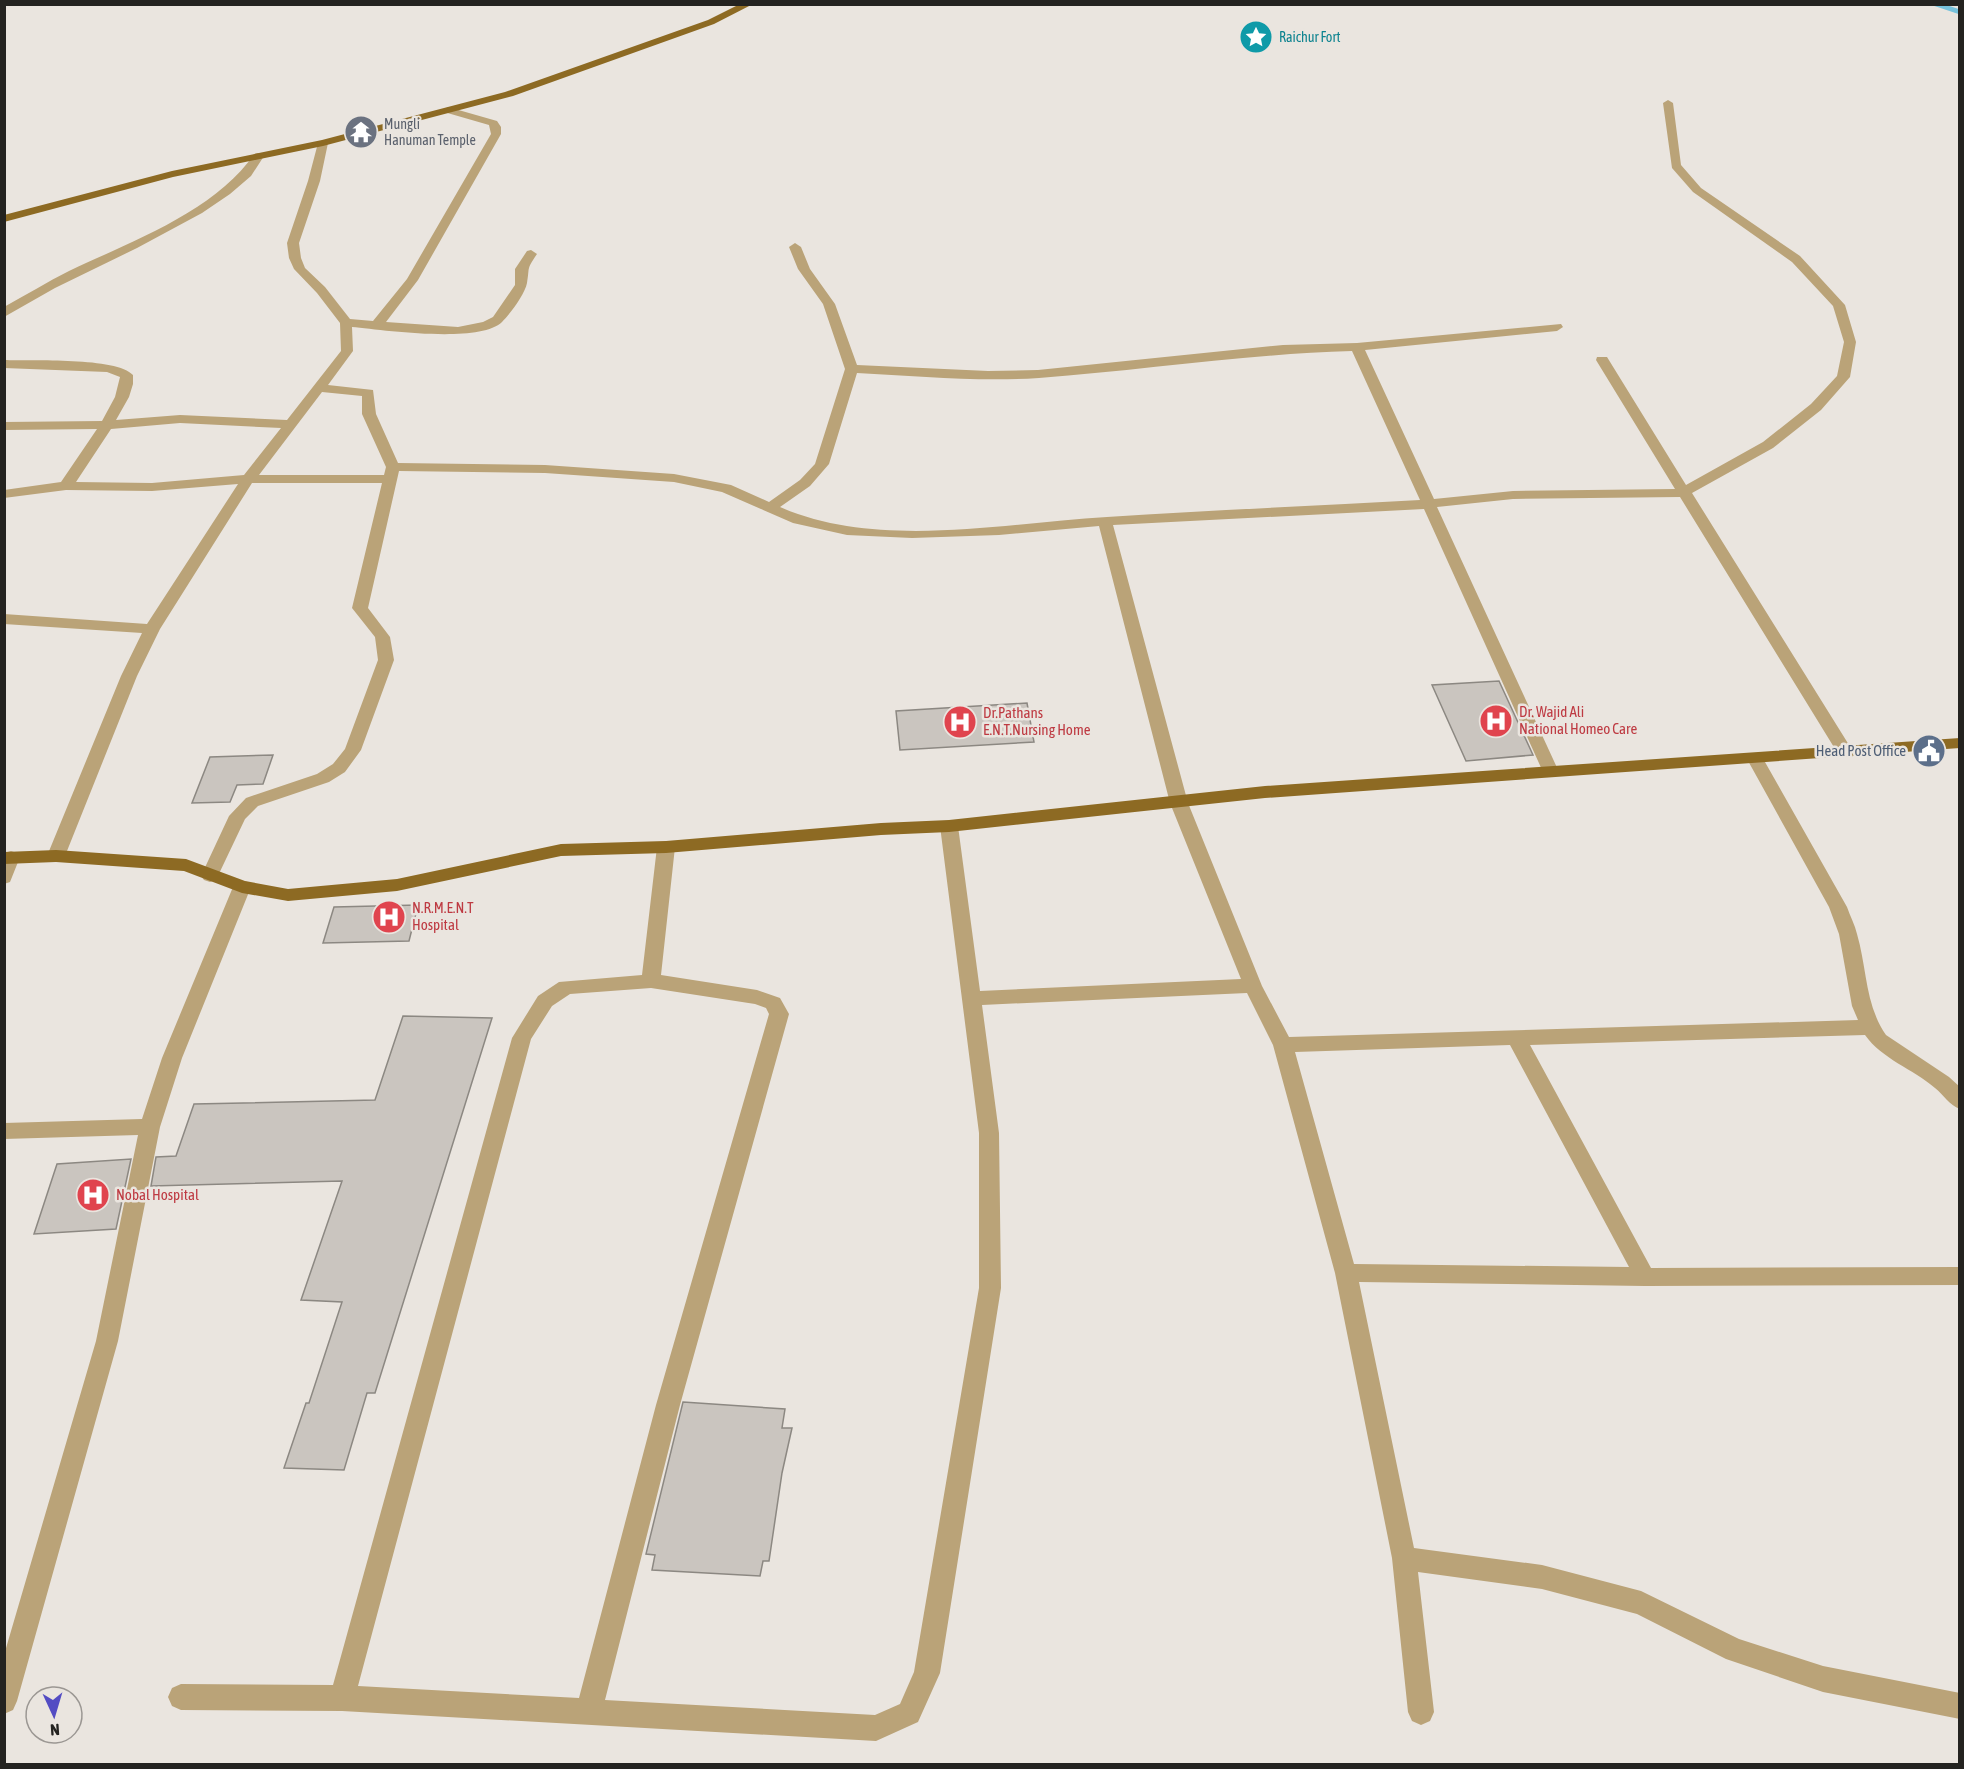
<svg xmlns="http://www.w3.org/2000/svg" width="1964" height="1769" viewBox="0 0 1964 1769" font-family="'Asap Condensed',sans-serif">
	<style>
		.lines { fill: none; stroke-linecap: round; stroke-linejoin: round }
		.stream { stroke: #77c2dc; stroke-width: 5 }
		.building { fill: #cac5bf; stroke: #8c8882; stroke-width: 1.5 }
		.minor { fill: #baa378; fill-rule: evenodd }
		.major { fill: #8d6a23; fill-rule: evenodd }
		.labels { text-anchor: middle; stroke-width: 5; stroke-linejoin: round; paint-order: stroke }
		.far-culture-label { font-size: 14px; fill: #0d838f; stroke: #eae5df; text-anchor: start }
		.far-worship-label { font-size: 14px; fill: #5b616d; stroke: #eae5df; text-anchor: start }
		.health-label { font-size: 15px; fill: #be3a42; stroke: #eae5df; text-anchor: start }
		.service-label { font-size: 15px; fill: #4e5e75; stroke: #eae5df; text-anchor: end }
	</style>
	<rect width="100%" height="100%" fill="#eae5df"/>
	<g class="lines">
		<path class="stream" d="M1936,4L1960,12"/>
	</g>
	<path class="building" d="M1499,681L1533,755L1466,761L1432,685Z
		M1027,703L1034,742L900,750L896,711Z
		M273,755L263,784L237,785L230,802L192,803L210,757Z
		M418,905L409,941L323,943L334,907Z
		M403,1016L492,1018L375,1393H367L344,1470L284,1468L306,1403H309L342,1302L301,1300L342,1181L151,1186L156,1157L176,1156L194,1104L375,1100Z
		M131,1159L116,1229L34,1234L57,1164Z
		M683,1402L785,1409L782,1428H792L782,1473L769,1561H763L760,1576L652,1570L655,1555L646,1554Z"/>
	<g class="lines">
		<path class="minor" d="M1668,100L1673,103L1681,165L1701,188L1800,256L1845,305L1856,342L1850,377L1821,410L1773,448L1692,493L1854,753L1852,757H1840L1680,497L1513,499L1437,507L1559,772L1557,776H1545L1543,772L1424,509L1113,525L1188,803L1262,986L1289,1037L1858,1020L1852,1006L1839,934L1829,907L1747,759L1749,755H1761L1847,907C1850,916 1855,925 1857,934C1867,968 1865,1005 1886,1035L1949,1077L1960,1087V1109C1949,1105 1944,1095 1935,1088C1913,1069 1882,1059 1865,1035L1530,1045L1651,1268L1960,1267V1285L1645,1286L1359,1282L1414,1548L1542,1565L1641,1591L1739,1639L1823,1666L1960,1693V1719L1823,1692L1726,1659L1637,1614L1542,1589L1418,1572L1434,1712L1430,1721L1421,1725L1412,1721L1408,1712L1392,1558L1335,1273L1273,1045L1247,993L982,1005L999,1133L1001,1288L940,1673L918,1722L876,1741L342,1711L181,1710L172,1706L168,1697L172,1688L181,1684L333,1685L512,1038L538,996L559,982L642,975L657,847L660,843H672L675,847L661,975L757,990L780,998L789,1014L680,1405L605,1700L875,1715L900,1704L914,1672L979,1288V1133L940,826L943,822H955L958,826L980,991L1241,979L1170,803L1099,526L999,535L912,538L847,535L793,523L722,492L674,482L545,473L399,471L368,608L390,637L394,660L361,750L345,772L329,782L258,806L245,819L216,880L210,882L204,880L201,876L229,816L246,798L317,774L333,764L345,749L378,660L375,637L352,608L382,483H252L160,629L137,676L65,856L62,860L56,862L50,860L47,856L121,676L142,633L4,624V614L147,624L238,484L152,491L66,490L4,498V490L61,482L97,429L4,430V422L102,421L115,397L120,377L107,372L4,368V360C31,361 117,357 133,375V384L129,397L116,420L180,415L287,420L341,351L340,323L317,293L294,269L289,258L287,243L308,181L318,143L323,140L328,143L320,181L299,243L301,258L305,268L325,287L350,319L373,321L407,279L491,134L489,125L444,112L443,110L448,107L497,121L501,127V134L418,280L386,322L458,327L483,322L493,317L515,285V269L527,251L531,250L537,254C526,270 530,266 527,283C525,294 510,314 502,322C479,344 384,330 352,327L353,351L328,385L373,390L376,414L398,463L545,465L674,474L731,485L769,502L800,480L815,464L845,369L823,304L798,269L789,247L795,243L801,247L810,269L835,304L857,365L988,371L1038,370L1283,345L1357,343L1561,324L1563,327L1557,331L1365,350L1434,499L1513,491L1675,489L1596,360L1597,357H1607L1686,485L1763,442L1811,404L1837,376L1844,342L1833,306L1792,262L1693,192L1672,168L1663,103ZM1352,351L1420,500C1316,506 1211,510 1107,517C1004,523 878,550 780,507L810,486L829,464L857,373C917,376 979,382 1039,378C1144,370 1247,354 1352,351ZM322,392L362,396V414L386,467L384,475H259ZM180,423L281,428L244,475L152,483L76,482L111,429ZM651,988L755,1004L766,1008L769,1014L656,1405L579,1698L358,1686L531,1039L552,1006L570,994ZM1510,1045L1629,1267L1354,1264L1295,1052Z
			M258,153L264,156L251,176L230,194L202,213L137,248L55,288L4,317V307C26,295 47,282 69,271C130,242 216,211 254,154Z
			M11,851L17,853L20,857L10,882L4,884V853Z
			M242,881L248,882L251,887L182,1058L160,1127L118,1341L17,1701L13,1710L4,1714V1655L96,1341L138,1135L4,1139V1123L142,1119L162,1058L233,887L236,882Z"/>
		<path class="major" d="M740,4H753L714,24L513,96L323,146L173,177L4,222V215L172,171L322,140L505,92L708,20Z
			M1960,738V748L1265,798L949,832L881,835L666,853L561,856L397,891L288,901L242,893L184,871L56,862L4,864V852L56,850L186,859L245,881L288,889L397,879L561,844L666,841L881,823L949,820L1265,786Z"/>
	</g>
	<defs>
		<g id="sight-disc" transform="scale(1.725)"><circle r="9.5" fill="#0f9aa8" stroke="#eae5df"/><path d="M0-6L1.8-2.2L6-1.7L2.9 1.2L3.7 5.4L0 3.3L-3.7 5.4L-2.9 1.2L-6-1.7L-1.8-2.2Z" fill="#fff"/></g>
		<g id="temple-disc" transform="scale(1.725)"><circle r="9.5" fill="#6b7280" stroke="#eae5df"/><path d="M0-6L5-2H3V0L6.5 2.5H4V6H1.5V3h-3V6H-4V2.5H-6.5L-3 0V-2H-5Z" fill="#fff"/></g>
		<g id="hospital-disc" transform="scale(1.725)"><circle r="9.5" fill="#e0444e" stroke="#eae5df"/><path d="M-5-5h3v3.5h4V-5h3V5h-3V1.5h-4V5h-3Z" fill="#fff"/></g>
		<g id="civic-disc" transform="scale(1.725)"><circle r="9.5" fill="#5c6f8a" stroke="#eae5df"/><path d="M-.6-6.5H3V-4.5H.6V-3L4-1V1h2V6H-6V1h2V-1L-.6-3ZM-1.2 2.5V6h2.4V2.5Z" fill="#fff"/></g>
	</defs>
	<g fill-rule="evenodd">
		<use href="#sight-disc" x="1256" y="37"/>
		<use href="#temple-disc" x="361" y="132"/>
		<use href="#hospital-disc" x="1496" y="721"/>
		<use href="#hospital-disc" x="960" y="722"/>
		<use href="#civic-disc" x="1929" y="751"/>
		<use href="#hospital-disc" x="389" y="917"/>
		<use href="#hospital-disc" x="93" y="1195"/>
	</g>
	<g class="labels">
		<g class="far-culture-label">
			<text x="1279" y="42">Raichur Fort</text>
		</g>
		<g class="far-worship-label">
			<text x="384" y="129">Mungli<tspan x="384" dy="16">Hanuman Temple</tspan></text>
		</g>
		<g class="health-label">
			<text x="1519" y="717">Dr. Wajid Ali<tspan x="1519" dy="17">National Homeo Care</tspan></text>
			<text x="983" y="718">Dr.Pathans<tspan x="983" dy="17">E.N.T.Nursing Home</tspan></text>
			<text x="412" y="913">N.R.M.E.N.T<tspan x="412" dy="17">Hospital</tspan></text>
			<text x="116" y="1200">Nobal Hospital</text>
		</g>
		<g class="service-label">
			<text x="1906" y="756">Head Post Office</text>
		</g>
	</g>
	<rect width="1964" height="1769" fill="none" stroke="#242320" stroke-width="12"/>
	<g transform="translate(54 1715) rotate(176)"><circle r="28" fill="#eae5df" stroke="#9b9793" stroke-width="1.5"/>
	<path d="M0-4.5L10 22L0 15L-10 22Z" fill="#534cc3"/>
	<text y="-9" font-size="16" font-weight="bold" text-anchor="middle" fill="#242320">N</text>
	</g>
</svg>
